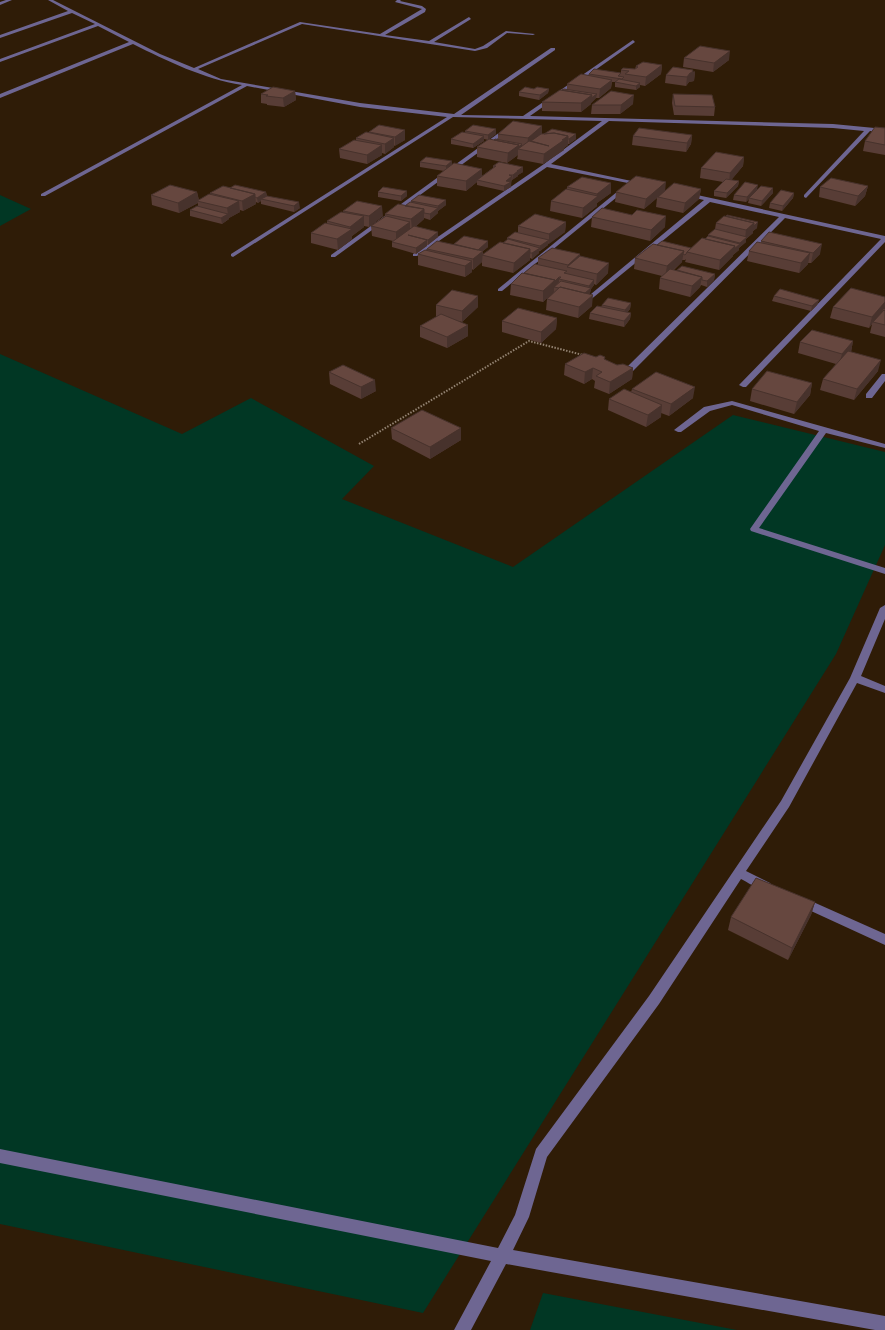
<svg xmlns="http://www.w3.org/2000/svg" width="885" height="1330" viewBox="0 0 885 1330" font-family="'Asap Condensed',sans-serif">
	<style>
		.green { fill: #013724 }
		.lines { fill: none; stroke-linecap: round; stroke-linejoin: round }
		.path { stroke: #928271; stroke-width: 2; stroke-dasharray: 1.5 1.5; stroke-linecap: butt }
		.minor { fill: #6e6692; fill-rule: evenodd }
		.wall { fill: #583d36 }
		.shaded-wall { fill: #47322c }
		.building { fill: #66473f; stroke: #47322c }
	</style>
	<rect width="100%" height="100%" fill="#2f1c07"/>
	<path class="green" d="M0,195L31,209L0,226Z
		M0,354L182,434L251,398L374,466L342,499L513,567L733,415L885,452V545L836,654L423,1313L0,1224Z
		M543,1293L737,1330H530Z"/>
	<g class="lines">
		<path class="path" d="M359,444L529,341L583,355"/>
		<path class="minor" d="M6,0H12L0,5V2Z
			M48,0H53L160,54L194,68L300,22L380,34L422,9L395,2L397,0H401L400,1L422,6L426,9L425,12L385,35L429,41L469,17L471,19L434,42L475,49L483,46L506,31L535,34L533,35L507,33L487,48L475,51L302,24L198,69L221,79L360,103L454,114L551,48H555V50L461,115L523,116L633,40L635,42L530,116L833,124L885,129V133L870,131L806,198L804,197V195L864,131L833,128L609,121L551,164L641,183L644,185L643,186L547,167L417,256H413V254L544,164L602,121L453,117L233,257L231,256V254L447,117L360,107L247,86L45,196H41V194L242,85C204,79 167,61 133,44L0,98V94L129,42L98,26L0,62V59L95,24L72,13L0,38V35L68,11Z
			M507,127L512,128L335,257H331V255Z
			M623,187L628,188L502,291H498V289Z
			M688,193L885,236V242L746,387H743L739,385L881,239L785,218L633,371H627V367L779,217L710,202L589,301H585V299L704,200L686,196L685,195Z
			M882,374H885V381L872,398H866V394Z
			M732,401L885,444V448L826,433L759,528L885,568V574L751,531L750,529L819,431L732,405L710,411L681,432H678L674,430L704,407Z
			M885,605V619L861,676L885,686V693L857,683L789,807L746,871L770,883L772,886L770,889C761,892 749,883 741,879L659,1004L547,1157L529,1217L513,1250L885,1316V1330H875L506,1264L471,1330H454L491,1261L0,1163V1149L498,1248L515,1215L536,1149L649,996L781,801L850,678L880,608Z
			M802,897L885,934V945L798,905L796,902L798,899Z"/>
	</g>
	<path class="wall" d="M684,58L729,60L713,72L683,67Z
		M662,65L661,74L645,86L640,85V87L636,90L615,87V82H612L611,88L599,98H596L591,103V104L581,112L542,111V102L562,90L567,89V84L588,76L589,74L621,73V76V70L635,69L636,66Z
		M693,70V72H695L694,81L689,82L686,86L665,83L666,75Z
		M549,89L548,93L539,100L519,96V92Z
		M295,91L296,100L284,107L267,105V104L261,103V94Z
		M673,94L715,107L714,116L674,115L672,103Z
		M633,104L620,114H591L592,105Z
		M379,125L405,140L394,146V147L385,154L382,153V155L367,164L340,158L339,149L356,140V138L369,133V132Z
		M885,128V155L863,151L865,141Z
		M496,129V134L489,139L494,140H498V134H542L576,139L569,144H568V145L564,148V150L543,164L517,159L518,155L507,163L477,157V147L488,140L484,139V141L473,148L451,144V139L465,133V131Z
		M692,135L691,144L686,152L632,145L633,136Z
		M744,157L743,166L731,180L739,181L738,186L726,198L714,196V191L723,182L700,178L701,168Z
		M452,161V165L482,169V176L493,168V166L523,167V172L518,175V176L512,180L511,182V187L504,191L477,185V182L466,191L437,186V176L444,171L420,167V162Z
		M611,183V193L597,203V206L582,218L550,211L551,201L567,189V187Z
		M868,186L865,196L855,206L819,197L820,187Z
		M230,188L266,192L267,196L300,208L294,212L261,204V201L258,203L256,202V204L243,211L240,210V212L229,218V219L222,224L190,216V210L198,206V203L179,213L152,205L151,195L197,192L199,200L211,195L210,193Z
		M701,189L699,199L683,213L656,207L657,198L644,209L615,202L616,192Z
		M757,189L773,193L761,206L748,203L749,199L746,202L733,200L734,195Z
		M378,192L407,196L401,201L378,197Z
		M794,193L793,198L782,211L769,208L770,203Z
		M446,200V205L438,211V213L430,220L424,218V219L415,227L438,237L416,254L392,247V242L393,241L372,236L371,226L385,216V214L405,206L411,202V201Z
		M343,211L383,216L369,227L364,226V227L352,236V239L338,250L311,243V233L327,223V221L343,212Z
		M592,217L665,227L650,241L591,227Z
		M566,222L565,232L548,244V245L540,251H539V253L532,259L530,258V260L513,273L482,266V262L473,270L472,269V272L465,277L418,265V254L427,250V249L454,244L488,241V247L483,251V255L503,243L507,240V238L518,232V226Z
		M716,223L757,228L753,231V233L746,239V242L739,248V250L733,255V256L719,270L685,262L686,259L685,260H682V262L674,270L715,274L714,280L707,287L701,285L700,287L690,297L659,289L660,278L662,276L634,269L635,258L657,245L691,248L705,239L708,237V235L715,229Z
		M761,241L820,254L811,263H808V264L799,273L747,261L749,251L761,243Z
		M580,254V256L608,273L596,285L594,284V285L591,289L590,293L589,295L592,306L578,318L546,310L547,299L554,292L543,302L510,295L511,284L524,273L538,264V258Z
		M478,296V307L462,322L459,321L468,336L447,348L420,337V326L438,316H436V305Z
		M774,296L819,300L817,305L811,311L772,301Z
		M885,297V337L870,333L872,324L869,328L830,318L833,307Z
		M631,303L630,309L627,313H631L630,319L624,327L589,319L590,313L601,307L602,305Z
		M557,318L556,329L541,343L502,332V321Z
		M853,341L851,352L878,371L854,400L820,390L823,379L836,364L798,353L800,342Z
		M596,357H605L604,360L617,365L633,368L632,379L609,394L594,388L595,381L592,379L584,384L564,375L565,364Z
		M329,372L376,391L361,399L330,384Z
		M812,383L810,395L794,414L750,401L752,389Z
		M632,389L693,398L669,416L661,413V417L646,427L608,410L609,399L631,392Z
		M391,428L461,440L430,459L392,439Z
		M815,902L811,915L788,960L728,930L731,917Z"/>
	<path class="shaded-wall" d="M730,51L729,60L713,72L714,63Z
		M662,65L661,74L645,86L646,77Z
		M693,70V73L695,72L694,81L689,82L686,86L687,77Z
		M612,80L611,88L599,98L600,89Z
		M640,83V87L636,90V86Z
		M549,89L548,93L539,100L540,95Z
		M295,91L296,100L284,107L283,98Z
		M597,94L596,98L591,103V104L581,112V103L592,95Z
		M634,95L633,104L620,114L621,105Z
		M542,126V135L531,141V145L527,148L528,138Z
		M496,129V134L488,140V135Z
		M405,130V140L395,146V137Z
		M576,134V139L569,144V139Z
		M692,135L691,144L686,152L687,143Z
		M484,136V141L473,148V144Z
		M568,136V145L564,148V150L543,164L544,154L562,140Z
		M394,138V147L385,154V144Z
		M522,144V149H518V155L507,163L508,153L519,145Z
		M382,145V155L367,164V155Z
		M744,157L743,166L729,183L730,173Z
		M452,161V166L446,171V166Z
		M523,167V172L518,175V176L512,180L513,175L517,171Z
		M482,169V178L477,180V182L466,191V181Z
		M512,176L511,187L504,191V186L506,181Z
		M739,181L738,186L726,198L727,193Z
		M666,182L665,192L658,197L657,198L644,209L646,199Z
		M611,183V193L597,203V206L582,218L583,208L596,197L597,194Z
		M758,185L757,190L746,202L747,197Z
		M868,186L865,196L855,206L858,196Z
		M773,188V193L761,206L762,201Z
		M701,189L699,199L683,213L685,203Z
		M407,191V196L401,201V196Z
		M197,192L199,201H197L198,203L179,213L178,203Z
		M266,192L267,197L261,199V201L258,203L257,198Z
		M794,193L793,198L782,211L783,206Z
		M255,194L256,204L243,211L242,201Z
		M446,200V205L438,211V206Z
		M239,201L240,212L229,218V219L222,224L221,218L228,214L227,208Z
		M299,202L300,208L294,212V206Z
		M382,206L383,216L369,227V216Z
		M438,208V213L430,220V214Z
		M424,209V219L412,230L411,219Z
		M364,216V227L352,236V239L338,250L337,239L350,230V227Z
		M666,216L665,227L650,241L651,230Z
		M410,222V232L396,242V232Z
		M566,222L565,232L549,244V234Z
		M758,222L757,228L753,231V233L746,239V242L739,248V250L733,255V256L719,270L720,260L735,246L739,245L740,243L745,239L746,230L754,223Z
		M438,232V237L428,245V240Z
		M427,240V246L416,254V248Z
		M549,240L548,245L540,251V246Z
		M488,241V247L483,251L482,262L473,270V259L476,251Z
		M822,244L820,254L811,263L813,253Z
		M540,248L539,253L532,259V253Z
		M530,249V260L513,273L514,263Z
		M684,251L682,262L665,277L667,266Z
		M810,253L808,264L799,273L801,263Z
		M580,254V265L567,267L568,265Z
		M472,261V272L465,277V266Z
		M609,263L608,273L596,285L597,274Z
		M715,274L714,280L707,287V281Z
		M559,277V282L554,287V292L543,302V291Z
		M702,277L700,287L690,297L692,286Z
		M594,280V285L591,289L590,293L583,300L584,294L589,290V286Z
		M593,295L592,306L578,318L579,307Z
		M478,296V307L462,322V311Z
		M819,300L817,305L811,311L812,306Z
		M885,302V309H883L882,313L873,322L872,324L869,328L872,317Z
		M631,303L630,309L624,316L625,310Z
		M631,313L630,319L624,327V321Z
		M557,318L556,329L541,343V332Z
		M468,325V336L447,348V337Z
		M853,341L851,352L839,365L842,354Z
		M881,360L878,371L854,400L857,389Z
		M593,368L592,379L584,384L585,372Z
		M633,368L632,379L609,394L610,382Z
		M375,380L376,391L361,399V387Z
		M812,383L810,395L794,414L797,402Z
		M695,387L693,398L669,416L671,404Z
		M662,405L661,417L646,427L648,415Z
		M461,428V440L430,459V447Z
		M815,902L811,915L788,960L792,948Z"/>
	<path class="building" d="M700,46L730,51L714,63L684,58Z
		M643,62L662,65L646,77L625,74L629,71L621,70L623,68L635,69L638,67L636,66Z
		M673,67L693,70L692,72H695L690,73L687,77L666,75Z
		M594,69L621,73L618,76L624,77L622,79L589,74Z
		M581,74L612,80L600,89L567,84Z
		M619,79L640,83L636,86L615,82Z
		M273,87L295,91L283,98L266,96L268,95L261,94Z
		M525,87L534,89L537,87L549,89L540,95L519,92Z
		M564,89L597,94L591,98L592,95L562,90Z
		M560,90L592,95L581,103L542,102Z
		M611,91L634,95L621,105H592Z
		M673,94L712,95L715,107L675,106Z
		M513,121L542,126L528,138L498,134Z
		M379,125L405,130L395,137L369,132Z
		M473,125L496,129L488,135L465,131Z
		M875,127L885,128V145L865,141Z
		M639,128L692,135L687,143L633,136Z
		M552,129L576,134L569,139H568V136L554,133L544,134Z
		M366,132L394,138L385,144L356,138Z
		M462,132L484,136L473,144L451,139Z
		M554,133L568,136L562,140H564L544,154L518,149L529,141L549,146L531,141L541,134Z
		M489,139L519,145L508,153L477,147Z
		M495,139L522,144L519,147V145L494,140Z
		M354,140L382,145L367,155L339,149Z
		M716,152L744,157L730,173L701,168Z
		M426,157L452,161L446,166L420,162Z
		M499,162L523,167L517,171H518L513,175H509L512,176L506,181L511,182L504,186L477,180L496,166H493Z
		M454,163L482,169L466,181L437,176Z
		M636,176L666,182L646,199L616,192Z
		M582,177L611,183L597,194L567,187Z
		M831,178L868,186L858,196L820,187Z
		M726,179L739,181L727,193L714,191Z
		M745,182L758,185L747,197L734,195Z
		M674,183L701,189L685,203L658,197Z
		M170,185L197,192L178,203L151,195Z
		M235,185L266,192L257,198L255,197V194L230,188Z
		M223,186L255,194L242,201L210,193Z
		M761,186L773,188L762,201L749,198Z
		M383,187L407,191L401,196L378,192Z
		M566,189L598,196L583,208L551,201Z
		M781,190L794,193L783,206L770,203Z
		M209,194L239,201L227,208L197,201Z
		M419,195L446,200L438,206L411,201Z
		M267,196L299,202L294,206L261,199Z
		M357,201L382,206L369,216L343,211Z
		M410,202L438,208L430,214L424,213V209L405,206Z
		M398,204L424,209L411,219L385,214Z
		M197,206L228,214L221,218L190,210Z
		M602,208L632,215L637,210L666,216L651,230L592,217Z
		M341,212L364,216L350,227L327,221Z
		M535,214L566,222L549,234L518,226Z
		M727,215L758,222L754,226V223L726,216Z
		M386,216L410,222L396,232L371,226Z
		M724,216L754,223L746,230L716,223Z
		M325,223L352,229L337,239L311,233Z
		M414,226L438,232L428,240L408,235L427,240L416,248L392,242Z
		M715,229L747,237L740,243L708,235Z
		M515,232L549,240L540,246L507,238Z
		M769,232L822,244L813,253L761,241Z
		M464,236L488,241L478,250L454,244Z
		M708,236L740,244L734,249L735,246L705,239Z
		M702,238L735,246L720,260L687,252Z
		M508,239L540,248L532,253H530V249L503,243Z
		M437,241L483,251L473,259L427,249Z
		M662,241L691,248L687,252L686,254L685,255L683,254L684,251L657,245Z
		M500,242L530,249L514,263L482,255Z
		M757,242L810,253L801,263L749,251Z
		M653,244L684,251L667,266L635,258Z
		M552,248L580,254L568,265L538,258Z
		M425,250L472,261L465,266L418,254Z
		M580,256L609,263L597,274L567,267Z
		M535,264L567,271L564,273L594,280L589,286L559,279L561,277H559L555,281V280L524,273Z
		M682,266L715,274L707,281L702,280V277L677,270Z
		M670,269L702,277L692,286L660,278Z
		M522,273L555,280L543,291L511,284Z
		M561,281L591,288L585,293L560,287L559,288L554,287Z
		M560,287L593,295L579,307L547,299Z
		M851,288L885,297V302L872,317L833,307Z
		M780,289L819,300L812,306L774,296Z
		M452,290L478,296L462,311L436,305Z
		M608,298L631,303L625,310L602,305Z
		M597,306L631,313L624,321L590,313Z
		M518,308L557,318L541,332L502,321Z
		M884,310L885,311V325L873,322Z
		M441,314L468,325L447,337L420,326Z
		M812,330L853,341L842,354L800,342Z
		M848,351L881,360L857,389L823,379Z
		M584,353L596,357L600,355L605,357L604,359L617,365L623,364L633,368L610,382L596,376L602,372L593,368L585,372L565,364Z
		M343,365L375,380L361,387L329,372Z
		M767,371L812,383L797,402L752,389Z
		M656,372L695,387L671,404L632,389Z
		M624,389L662,405L648,415L609,399Z
		M422,410L461,428L430,447L391,428Z
		M756,878L815,902L792,948L731,917Z"/>
</svg>
